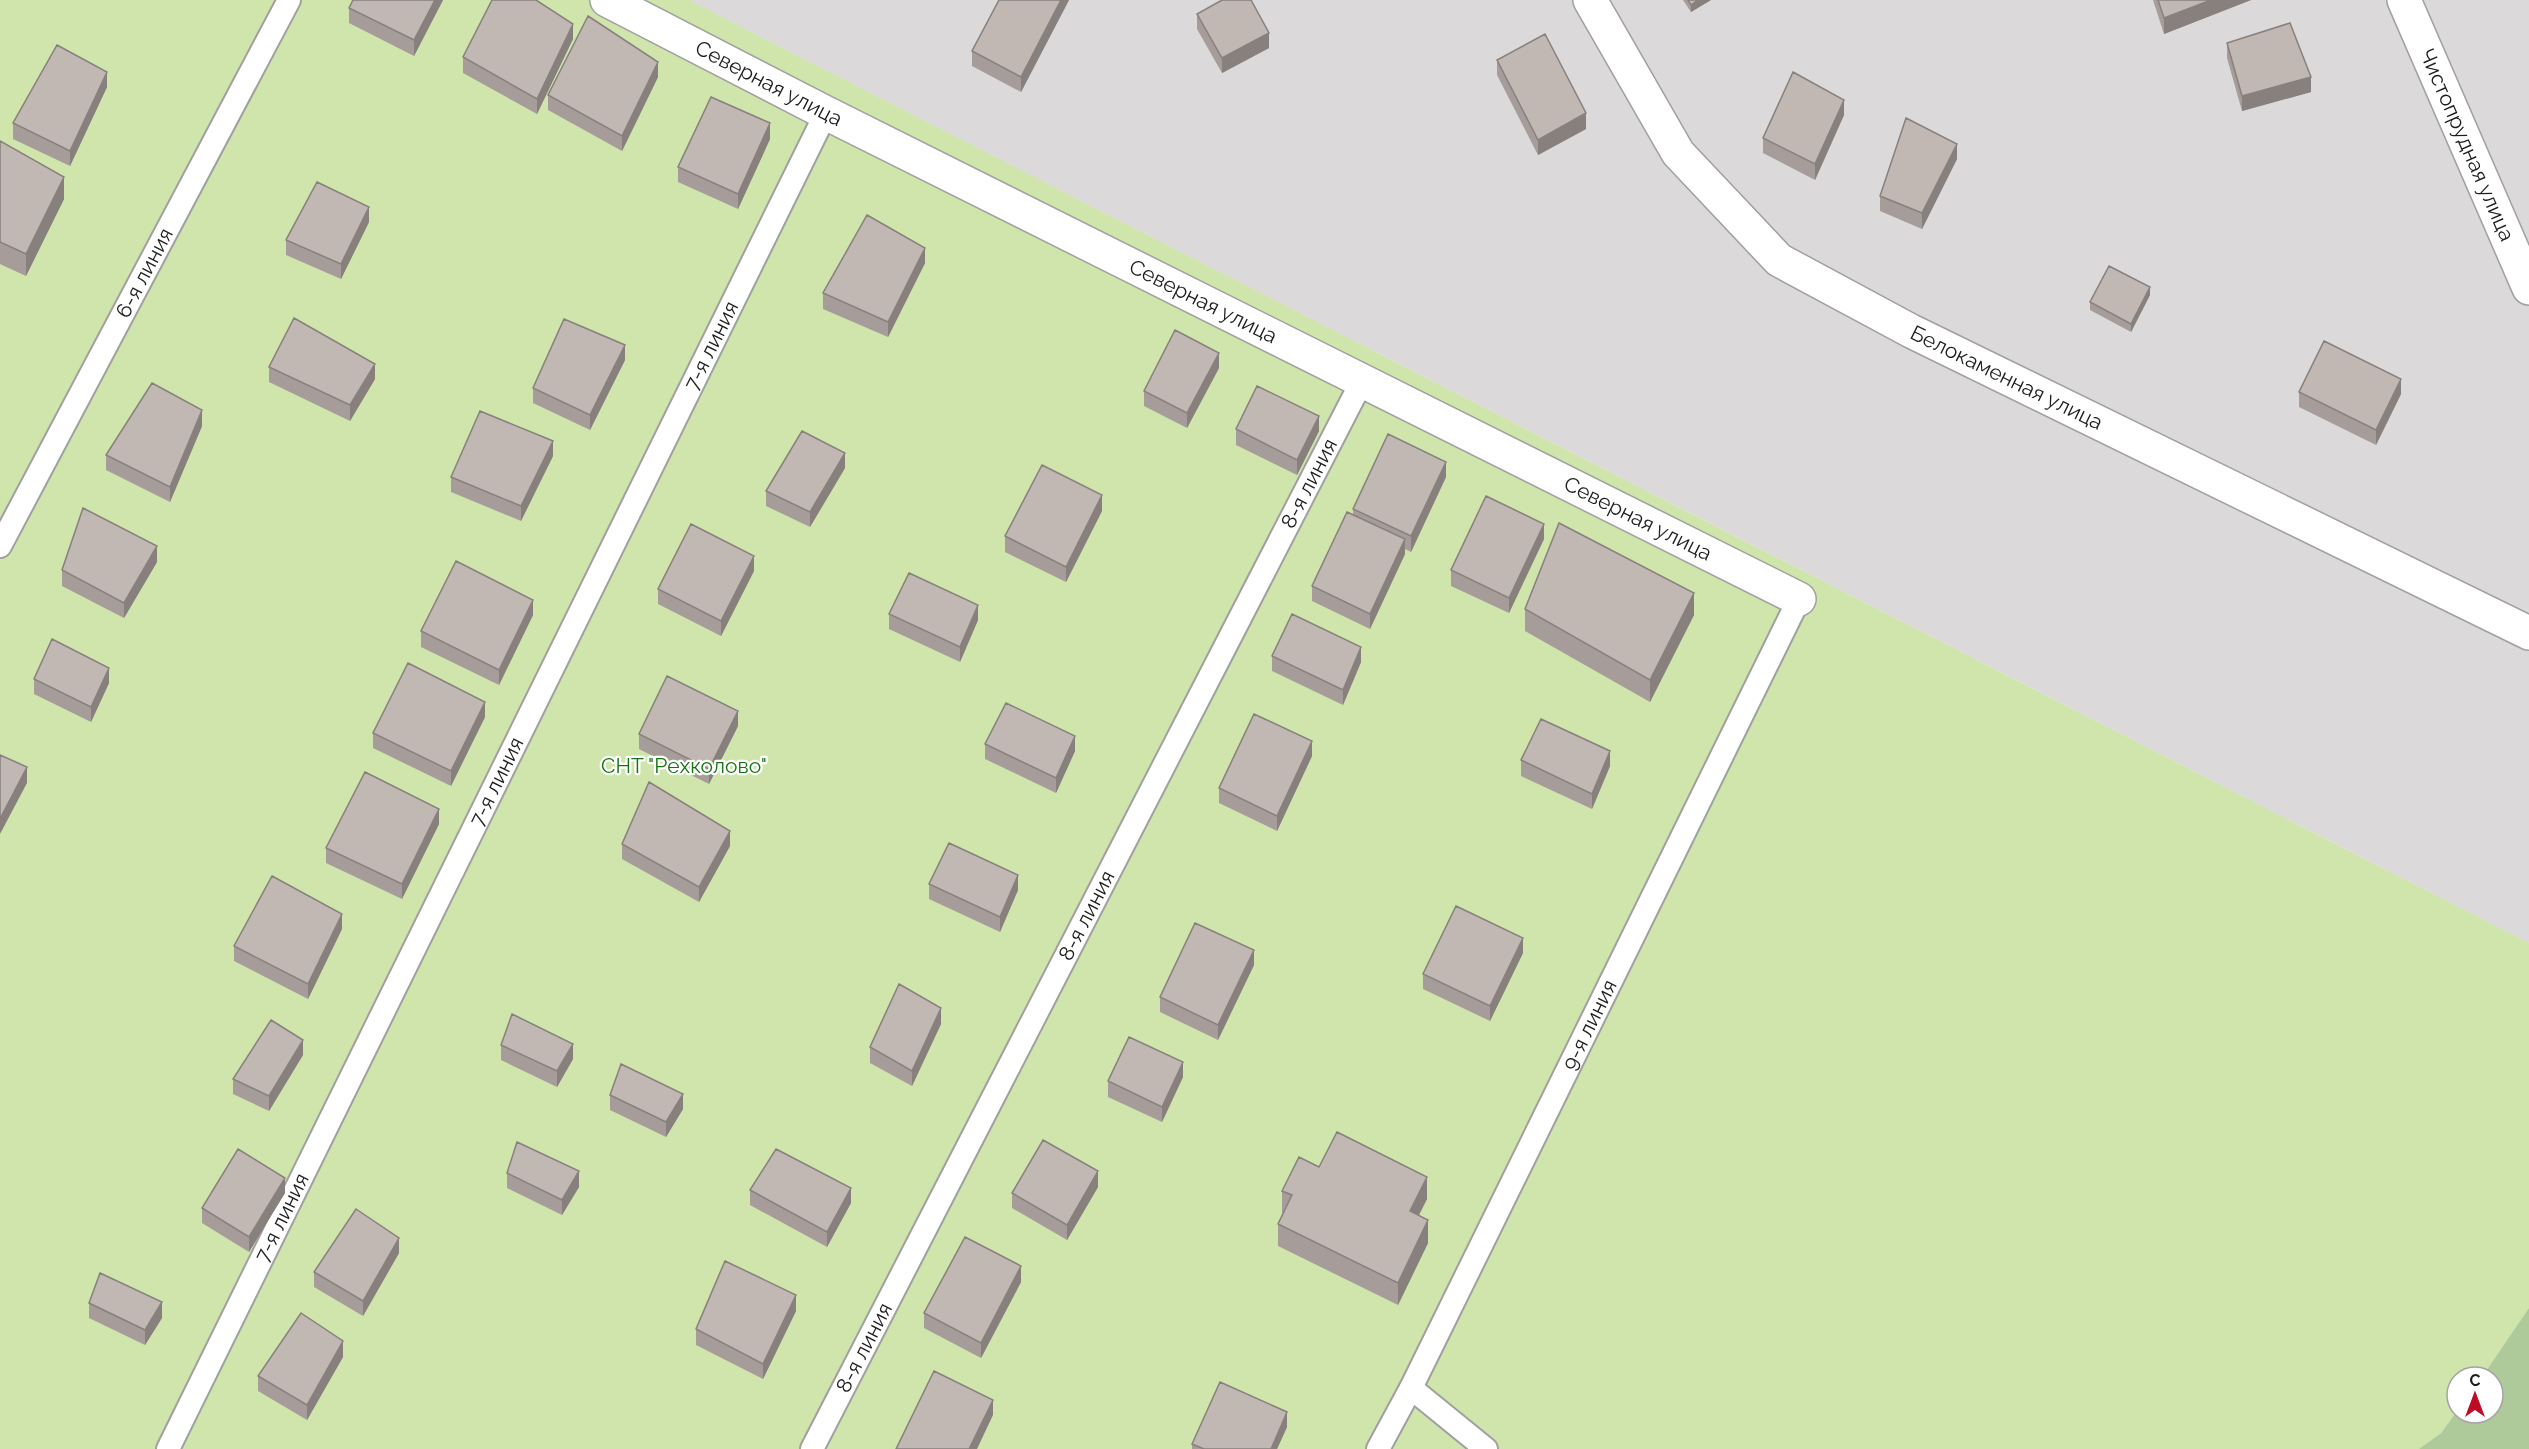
<svg xmlns="http://www.w3.org/2000/svg" width="2529" height="1449" viewBox="0 0 2529 1449" font-family="Raleway,sans-serif">
	<style>
		.residential { fill: #dbd9da }
		.grass { fill: #cfe5ab }
		.forest { fill: #afca9a }
		.lines { fill: none; stroke-linecap: round; stroke-linejoin: round }
		.lane-casing { stroke: #a0a0a0; stroke-width: 26 }
		.street-casing { stroke: #a0a0a0; stroke-width: 36 }
		.lane { stroke: #fff; stroke-width: 22 }
		.street { stroke: #fff; stroke-width: 33 }
		.wall { fill: #a69d9a }
		.shaded-wall { fill: #87807d }
		.building { fill: #c1b7b3; stroke: #87807d; stroke-width: 1.5 }
		.labels { text-anchor: middle; stroke-width: 4.5; stroke-linejoin: round; paint-order: stroke }
		.street-label { font-size: 21px; fill: #1c1c1c; stroke: #fff }
		.park-label { font-size: 21px; fill: #177312; stroke: #fff }
	</style>
	<rect width="100%" height="100%" fill="#ede8e3"/>
	<path class="residential" d="M689,0H2529V943L1870,605Z"/>
	<path class="grass" d="M0,0H689L2529,943V1308L2482,1377H2457V1411L2441,1433L2419,1449H0Z"/>
	<path class="forest" d="M2529,1308V1449H2419L2441,1433L2457,1411L2493,1413V1377H2482Z"/>
	<g class="lines">
		<g class="lane-casing">
			<g id="lane">
				<path id="s1" d="M0,546L289,0"/>
				<path d="M1411,1388L1486,1449"/>
				<path id="s2" d="M168,1449L826,113"/>
				<path id="s3" d="M812,1449L1362,381"/>
				<path id="s4" d="M1378,1449L1411,1388L1799,599"/>
			</g>
		</g>
		<g class="street-casing">
			<g id="street">
				<path id="s5" d="M607,0L826,113L1799,599"/>
				<path id="s6" d="M1590,0L1678,153L1779,260L1911,331L2529,633"/>
				<path id="s7" d="M2404,0L2529,288"/>
			</g>
		</g>
		<use href="#lane" class="lane"/>
		<use href="#street" class="street"/>
	</g>
	<path class="wall" d="M443,0L414,56L349,23V8Z
		M999,0H1069L1021,92L972,66V51Z
		M1683,0H1711L1691,12Z
		M2153,0H2251L2164,34Z
		M1197,14L1269,48L1222,73L1197,29Z
		M573,39L537,114L463,73V57Z
		M2227,43L2311,92L2242,111L2227,58Z
		M1497,60L1586,129L1538,155L1497,75Z
		M658,77L622,151L548,110V95Z
		M107,87L70,166L13,139V123Z
		M1844,115L1815,180L1763,153V138Z
		M770,139L738,209L678,182V167Z
		M0,141L64,199L26,276L0,264Z
		M1957,159L1922,229L1880,211V196Z
		M369,222L341,279L286,255V240Z
		M925,263L888,337L823,309V293Z
		M2150,295L2131,332L2090,310V302Z
		M625,360L590,430L533,403V388Z
		M269,367L375,379L350,421L269,382Z
		M1219,368L1187,428L1144,406V391Z
		M2299,392L2401,394L2376,445L2299,407Z
		M202,426L170,502L106,470V455Z
		M1236,429L1319,431L1297,475L1236,445Z
		M553,456L521,521L451,492V477Z
		M845,468L810,527L766,506V491Z
		M1446,477L1411,552L1405,549V554L1370,629L1312,601V586L1353,514V509Z
		M1102,511L1066,582L1005,552V536Z
		M1544,539L1509,613L1451,586V570Z
		M157,562L124,618L62,586V570Z
		M754,571L721,636L658,604V589Z
		M1525,609L1694,615L1650,702L1525,631Z
		M889,614L978,620L960,662L889,629Z
		M533,615L499,685L421,647V631Z
		M1272,656L1361,662L1343,705L1272,671Z
		M34,679L109,683L91,722L34,694Z
		M485,717L451,786L373,748V733Z
		M738,726L709,784L639,749V734Z
		M985,744L1075,751L1056,793L985,759Z
		M1312,756L1277,831L1219,803V788Z
		M1521,760L1610,766L1592,809L1521,776Z
		M439,824L402,899L326,863V848Z
		M622,844L730,846L699,902L622,859Z
		M929,884L1018,890L1000,932L929,899Z
		M342,929L308,999L234,961V946Z
		M1523,953L1490,1021L1423,989V974Z
		M1254,965L1218,1040L1160,1012V997Z
		M941,1024L912,1086L870,1063V1047Z
		M501,1045L573,1059L557,1087L501,1060Z
		M303,1055L269,1111L233,1094V1079Z
		M1183,1077L1162,1122L1108,1097V1081Z
		M610,1095L683,1109L666,1137L610,1110Z
		M1319,1167L1427,1199L1418,1216L1428,1243L1398,1305L1278,1246V1224L1283,1213H1282V1191Z
		M507,1173L579,1187L562,1215L507,1188Z
		M1098,1187L1067,1240L1012,1208V1193Z
		M750,1190L851,1203L827,1247L750,1205Z
		M285,1193L249,1252L202,1223V1208Z
		M399,1253L363,1316L314,1287V1272Z
		M1021,1282L981,1358L924,1328V1313Z
		M89,1303L162,1318L145,1345L89,1318Z
		M796,1311L763,1379L696,1345V1329Z
		M343,1357L307,1420L258,1391V1376Z
		M1287,1427L1277,1449H1192V1444Z"/>
	<path class="shaded-wall" d="M435,0H443L414,56V40Z
		M1061,0H1069L1021,92V77Z
		M1698,0H1711L1691,12V5Z
		M2211,0H2251L2164,34V18Z
		M573,24V39L537,114V99Z
		M1269,33V48L1222,73V58Z
		M658,62V77L622,151V136Z
		M107,72V87L70,166V151Z
		M2311,77V92L2242,111V96Z
		M1844,100V115L1815,180V164Z
		M1586,113V129L1538,155V140Z
		M770,123V139L738,209V194Z
		M1957,144V159L1922,229V213Z
		M64,177V199L26,276V254Z
		M369,207V222L341,279V264Z
		M925,248V263L888,337V322Z
		M2150,287V295L2131,332V324Z
		M625,345V360L590,430V415Z
		M1219,353V368L1187,428V413Z
		M375,364V379L350,421V405Z
		M2401,379V394L2376,445V430Z
		M202,410V426L170,502V487Z
		M1319,416V431L1297,475V460Z
		M553,441V456L521,521V506Z
		M845,453V468L810,527V512Z
		M1446,462V477L1411,552V536Z
		M1102,495V511L1066,582V567Z
		M1544,524V539L1509,613V598Z
		M1405,539V554L1370,629V614Z
		M157,546V562L124,618V603Z
		M754,556V571L721,636V621Z
		M1694,593V615L1650,702V680Z
		M533,600V615L499,685V670Z
		M978,605V620L960,662V647Z
		M1361,647V662L1343,705V690Z
		M109,668V683L91,722V707Z
		M485,702V717L451,786V771Z
		M738,711V726L709,784V769Z
		M1075,736V751L1056,793V778Z
		M1312,741V756L1277,831V816Z
		M1610,751V766L1592,809V794Z
		M27,767V783L0,834V819Z
		M439,809V824L402,899V884Z
		M730,831V846L699,902V887Z
		M1018,875V890L1000,932V917Z
		M342,914V929L308,999V984Z
		M1523,938V953L1490,1021V1006Z
		M1254,950V965L1218,1040V1025Z
		M941,1008V1024L912,1086V1071Z
		M303,1040V1055L269,1111V1096Z
		M573,1044V1059L557,1087V1071Z
		M1183,1062V1077L1162,1122V1107Z
		M683,1094V1109L666,1137V1122Z
		M579,1171V1187L562,1215V1200Z
		M1098,1171V1187L1067,1240V1225Z
		M1427,1177V1199L1410,1233V1211Z
		M285,1178V1193L249,1252V1237Z
		M851,1188V1203L827,1247V1232Z
		M1428,1220V1243L1398,1305V1283Z
		M399,1238V1253L363,1316V1301Z
		M1021,1266V1282L981,1358V1343Z
		M796,1295V1311L763,1379V1364Z
		M162,1302V1318L145,1345V1330Z
		M343,1341V1357L307,1420V1405Z
		M993,1400V1415L977,1449H969Z
		M1287,1412V1427L1277,1449H1271Z"/>
	<path class="building" d="M353,0H435L414,40L349,8Z
		M492,0H536L573,24L537,99L463,57Z
		M999,0H1061L1021,77L972,51Z
		M1222,0H1251L1269,33L1222,58L1197,14Z
		M1688,0H1698L1691,5Z
		M2158,0H2211L2164,18Z
		M588,16L658,62L622,136L548,95Z
		M2290,23L2311,77L2242,96L2227,43Z
		M1545,34L1586,113L1538,140L1497,60Z
		M57,45L107,72L70,151L13,123Z
		M1793,72L1844,100L1815,164L1763,138Z
		M711,97L770,123L738,194L678,167Z
		M1906,118L1957,144L1922,213L1880,196Z
		M0,141L64,177L26,254L0,242Z
		M317,182L369,207L341,264L286,240Z
		M867,215L925,248L888,322L823,293Z
		M2109,266L2150,287L2131,324L2090,302Z
		M294,318L375,364L350,405L269,367Z
		M564,319L625,345L590,415L533,388Z
		M1175,330L1219,353L1187,413L1144,391Z
		M2324,341L2401,379L2376,430L2299,392Z
		M152,383L202,410L170,487L106,455Z
		M1257,386L1319,416L1297,460L1236,429Z
		M480,411L553,441L521,506L451,477Z
		M802,431L845,453L810,512L766,491Z
		M1388,434L1446,462L1411,536L1353,509Z
		M1042,465L1102,495L1066,567L1005,536Z
		M1486,496L1544,524L1509,598L1451,570Z
		M83,508L157,546L124,603L62,570Z
		M1347,512L1405,539L1370,614L1312,586Z
		M1559,523L1694,593L1650,680L1525,609Z
		M691,524L754,556L721,621L658,589Z
		M456,561L533,600L499,670L421,631Z
		M909,573L978,605L960,647L889,614Z
		M1292,614L1361,647L1343,690L1272,656Z
		M52,639L109,668L91,707L34,679Z
		M408,663L485,702L451,771L373,733Z
		M667,676L738,711L709,769L639,734Z
		M1006,703L1075,736L1056,778L985,744Z
		M1254,714L1312,741L1277,816L1219,788Z
		M1541,719L1610,751L1592,794L1521,760Z
		M0,755L27,767L0,819Z
		M365,772L439,809L402,884L326,848Z
		M649,782L730,831L699,887L622,844Z
		M949,843L1018,875L1000,917L929,884Z
		M272,876L342,914L308,984L234,946Z
		M1456,906L1523,938L1490,1006L1423,974Z
		M1195,923L1254,950L1218,1025L1160,997Z
		M899,984L941,1008L912,1071L870,1047Z
		M512,1014L573,1044L557,1071L501,1045Z
		M271,1020L303,1040L269,1096L233,1079Z
		M1129,1037L1183,1062L1162,1107L1108,1081Z
		M621,1064L683,1094L666,1122L610,1095Z
		M1337,1132L1427,1177L1410,1211L1428,1220L1398,1283L1278,1224L1292,1195L1282,1191L1299,1157L1319,1167Z
		M1043,1140L1098,1171L1067,1225L1012,1193Z
		M517,1142L579,1171L562,1200L507,1173Z
		M238,1149L285,1178L249,1237L202,1208Z
		M776,1149L851,1188L827,1232L750,1190Z
		M356,1209L399,1238L363,1301L314,1272Z
		M965,1237L1021,1266L981,1343L924,1313Z
		M725,1261L796,1295L763,1364L696,1329Z
		M100,1273L162,1302L145,1330L89,1303Z
		M301,1313L343,1341L307,1405L258,1376Z
		M934,1371L993,1400L969,1449H896Z
		M1220,1382L1287,1412L1271,1449H1204L1192,1444Z"/>
	<g class="labels">
		<g class="street-label">
			<text dy="7" stroke="none"><textPath href="#s5" startOffset="182">Северная улица</textPath></text>
			<text dy="7" stroke="none"><textPath href="#s7" startOffset="158">Чистопрудная улица</textPath></text>
			<text dy="7" stroke="none"><textPath href="#s1" startOffset="309">6-я линия</textPath></text>
			<text dy="7" stroke="none"><textPath href="#s5" startOffset="668">Северная улица</textPath></text>
			<text dy="7" stroke="none"><textPath href="#s2" startOffset="1230">7-я линия</textPath></text>
			<text dy="7" stroke="none"><textPath href="#s6" startOffset="580">Белокаменная улица</textPath></text>
			<text dy="7" stroke="none"><textPath href="#s3" startOffset="1086">8-я линия</textPath></text>
			<text dy="7" stroke="none"><textPath href="#s5" startOffset="1154">Северная улица</textPath></text>
			<text dy="7" stroke="none"><textPath href="#s2" startOffset="744">7-я линия</textPath></text>
			<text dy="7" stroke="none"><textPath href="#s3" startOffset="600">8-я линия</textPath></text>
			<text dy="7" stroke="none"><textPath href="#s4" startOffset="474">9-я линия</textPath></text>
			<text dy="7" stroke="none"><textPath href="#s2" startOffset="258">7-я линия</textPath></text>
			<text dy="7" stroke="none"><textPath href="#s3" startOffset="114">8-я линия</textPath></text>
		</g>
		<g class="park-label">
			<text x="684" y="773">СНТ "Рехколово"</text>
		</g>
	</g>
	<g transform="translate(2475 1395)"><circle r="28" fill="#ffffff" stroke="#a4a4a4" stroke-width="1.5"/>
	<path d="M0-4.5L10 22L0 15L-10 22Z" fill="#bd0c24"/>
	<text y="-9" font-size="16" font-weight="bold" text-anchor="middle" fill="#1c1c1c">С</text>
	</g>
</svg>
